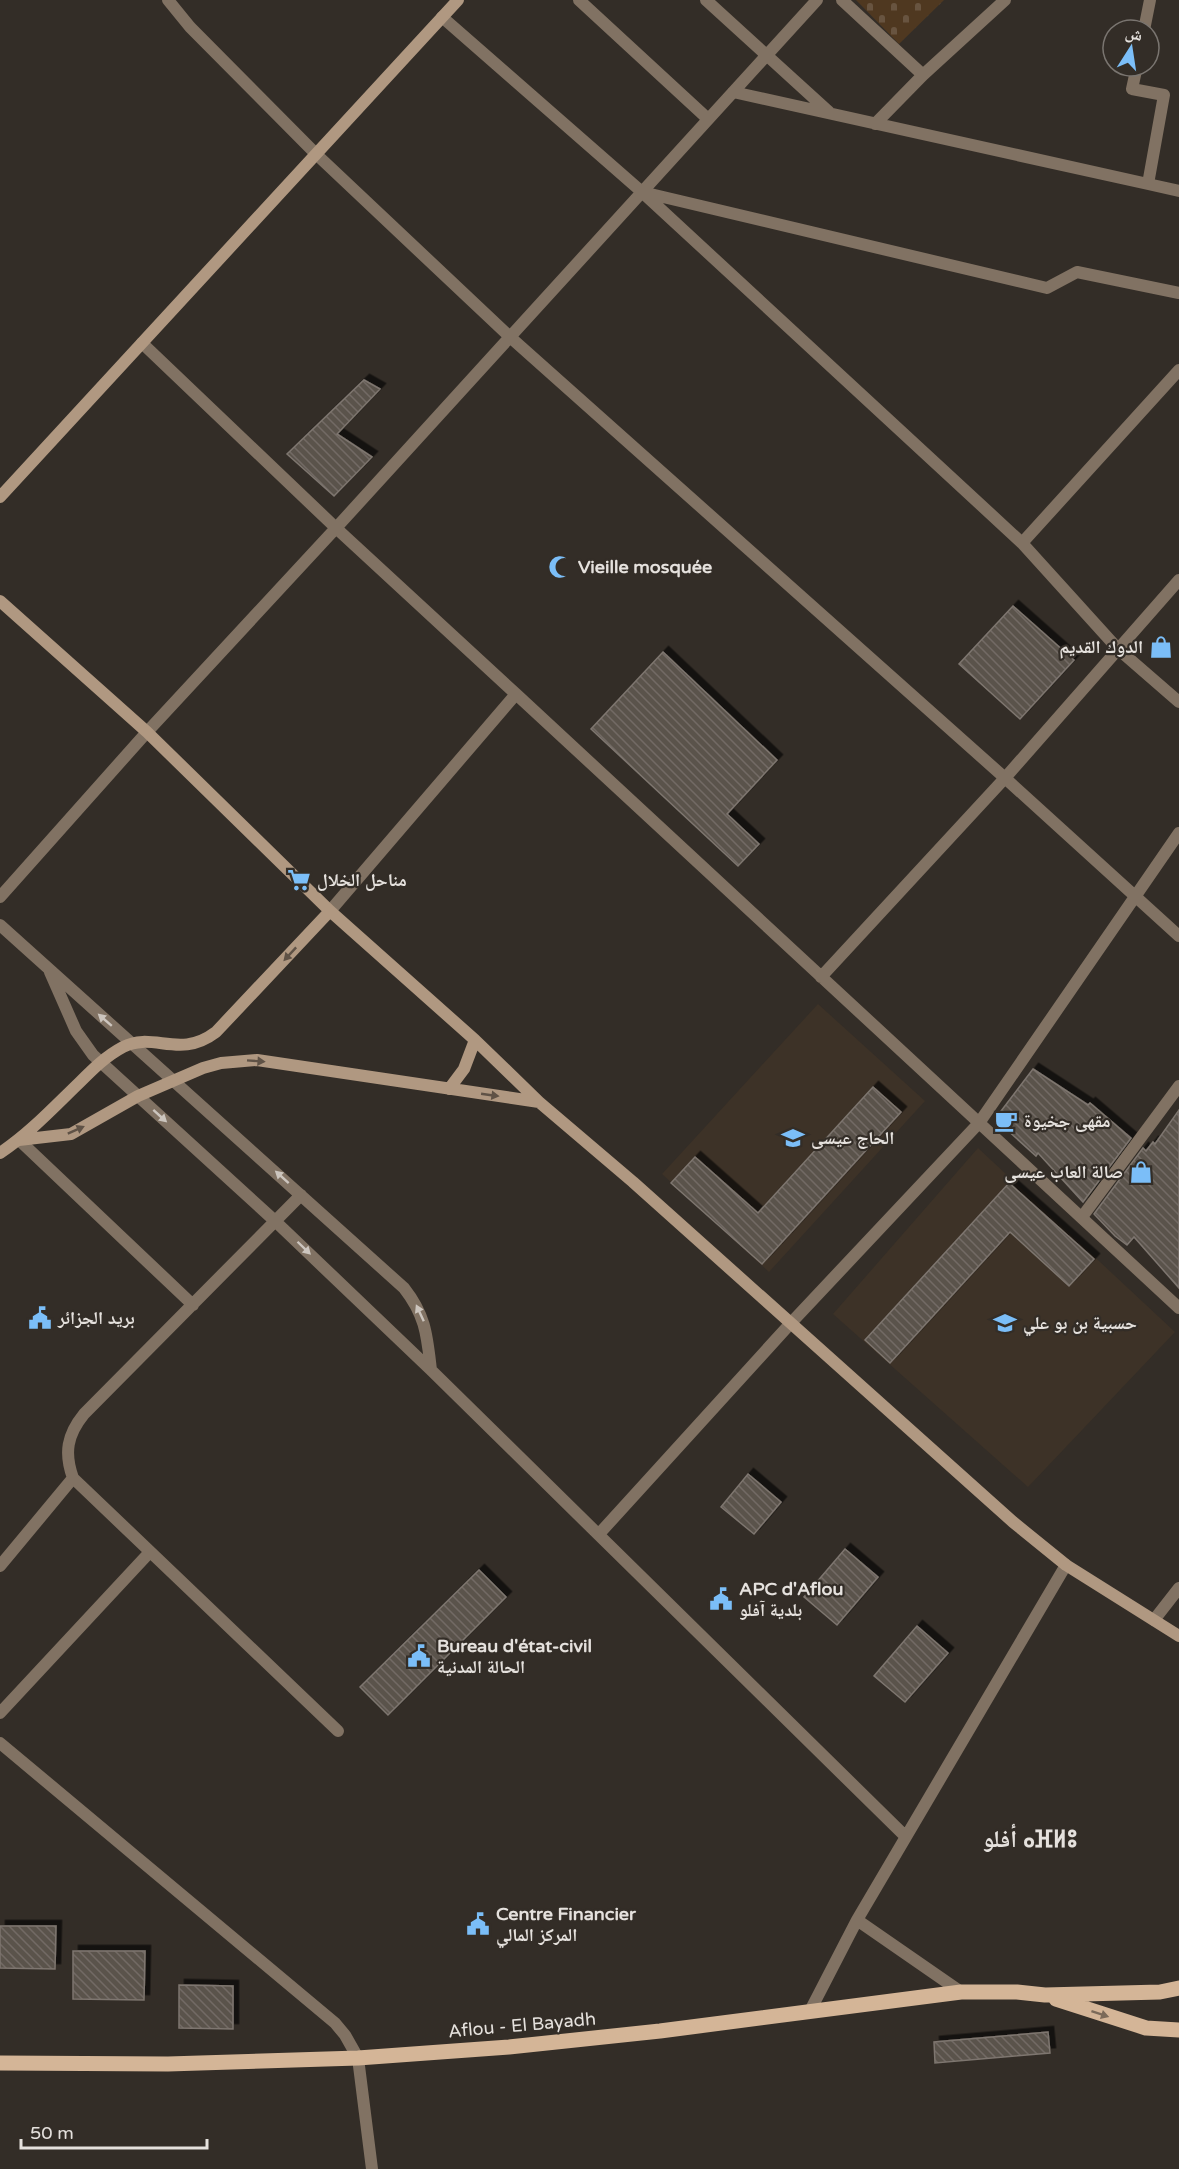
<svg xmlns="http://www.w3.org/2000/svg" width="1179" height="2169" viewBox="0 0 1179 2169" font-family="'Varela Round','Noto Naskh Arabic','Noto Sans Tifinagh',sans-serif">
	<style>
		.built { fill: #3d3227 }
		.cemetery { fill: url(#cemetery-stones) }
		.building { fill: url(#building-back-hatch); stroke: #7e766f; stroke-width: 1.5; filter: url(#shadow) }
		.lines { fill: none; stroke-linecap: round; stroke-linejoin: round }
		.street { stroke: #817263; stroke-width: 12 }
		.secondary { stroke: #b09881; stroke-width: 12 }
		.primary { stroke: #d4b597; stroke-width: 15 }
		.oneway { fill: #5f5246 }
		.oneway2 { fill: #ccc5be }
		.oneway3 { fill: #7b6a59 }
		.labels { text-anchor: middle; stroke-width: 4.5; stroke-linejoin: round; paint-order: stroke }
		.poi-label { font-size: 18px; font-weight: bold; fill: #e5e1dd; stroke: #332d27; text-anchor: start }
		.street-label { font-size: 18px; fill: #e5e1dd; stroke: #332d27 }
		.district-label { font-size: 24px; font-weight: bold; fill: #e5e1dd; stroke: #332d27 }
	</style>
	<defs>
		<pattern id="cemetery-stones" width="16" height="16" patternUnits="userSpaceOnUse" patternTransform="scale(1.5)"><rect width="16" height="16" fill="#4f3820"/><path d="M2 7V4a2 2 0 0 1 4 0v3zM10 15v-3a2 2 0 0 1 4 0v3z" fill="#685440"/></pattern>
		<pattern id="building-back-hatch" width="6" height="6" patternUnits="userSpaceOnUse" patternTransform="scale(1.5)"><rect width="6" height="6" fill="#5a534c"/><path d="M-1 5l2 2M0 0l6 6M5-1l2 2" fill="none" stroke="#726b65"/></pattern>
		<filter id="shadow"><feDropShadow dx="5.5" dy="-5.5" stdDeviation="0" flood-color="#0009"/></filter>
	</defs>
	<rect width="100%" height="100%" fill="#332d27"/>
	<path class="built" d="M818,1004L925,1101L769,1272L662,1174Z
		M978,1148L1175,1332L1028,1487L833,1314Z"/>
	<path class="cemetery" d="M856,0H944L899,44Z"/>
	<path class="building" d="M364,380L380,389L337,434L372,457L334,496L287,454Z
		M1013,606L1074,660L1020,719L959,664Z
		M663,652L777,760L727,814L759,844L738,866L591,729Z
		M1033,1069L1088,1105L1090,1103L1131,1138L1083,1202L1038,1153L1036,1156L995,1119Z
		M873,1087L901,1112L762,1264L671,1183L695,1157L758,1213Z
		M1179,1110V1288L1134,1237L1127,1245L1115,1236L1094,1214L1143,1148L1146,1151L1153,1142L1155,1144Z
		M1009,1183L1094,1259L1069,1286L1010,1232L890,1363L865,1340Z
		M748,1474L781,1502L754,1534L721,1507Z
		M845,1549L878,1577L837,1625L804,1597Z
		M479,1570L506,1597L388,1715L360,1687Z
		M917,1626L948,1653L905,1702L874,1676Z
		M0,1926H56L55,1969L0,1968Z
		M73,1951H145L144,2000L73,1999Z
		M179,1985L233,1986V2029L179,2028Z
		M1048,2032L1050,2053L935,2063L934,2042Z"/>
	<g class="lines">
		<path class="street" d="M168,0L190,27L316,154L510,337L1005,778L1179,936
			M579,0L708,119
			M706,0L829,112
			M842,0L923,75
			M442,17L642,192L1022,543L1118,649L1179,702
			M1144,30L1150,0
			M1137,66L1132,89L1164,95L1148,184L1179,191
			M733,92L1148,184
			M875,124L923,75L1005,0
			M642,192L1047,288L1077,272L1179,293
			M142,343L336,528L516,694
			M1022,543L1179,370
			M0,897L147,732L336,528L817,0
			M330,911L516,694L1179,1308
			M0,925L404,1288C426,1316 427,1336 431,1370
			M50,972L76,1031L93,1055L275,1221L431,1370L905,1836
			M821,977L1005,778L1179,580
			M19,1140L193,1305
			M301,1195L84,1414C67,1435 64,1453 73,1478L338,1731
			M1082,1217L1179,1086
			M599,1534L790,1324L979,1123L1179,833
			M0,1566L73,1478
			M1154,1620L1179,1588
			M0,1713L149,1553
			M0,1743L335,2023L345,2035L358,2058L372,2169
			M961,1992L857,1920L1066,1565
			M810,2011L857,1920"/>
		<path class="secondary" d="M0,497L458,0
			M0,601L147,732L330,911L475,1040L539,1102L633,1182L1013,1522L1066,1565L1179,1636
			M449,1089L464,1069L475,1040
			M19,1140L71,1134L138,1096L203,1068L221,1063L257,1060L539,1102
			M0,1153C30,1133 54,1107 80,1082C93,1069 106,1056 123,1047C154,1031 179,1060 216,1032L330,911"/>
		<path class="primary" d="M1056,1999L1146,2028L1179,2030
			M0,2063L168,2064L358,2058L509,2047L660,2031L961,1992H1017L1045,1995L1160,1992L1179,1988"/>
	</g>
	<defs><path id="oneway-solid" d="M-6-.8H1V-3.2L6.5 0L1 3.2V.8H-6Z" transform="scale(1.5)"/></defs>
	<g class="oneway">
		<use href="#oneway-solid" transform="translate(290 954) rotate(133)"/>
		<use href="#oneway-solid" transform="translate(256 1061) rotate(4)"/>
		<use href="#oneway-solid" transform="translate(490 1095) rotate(8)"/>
		<use href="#oneway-solid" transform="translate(76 1130) rotate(-24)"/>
	</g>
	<g class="oneway2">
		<use href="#oneway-solid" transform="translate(105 1020) rotate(-139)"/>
		<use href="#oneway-solid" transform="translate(160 1116) rotate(42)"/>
		<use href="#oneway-solid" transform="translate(282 1177) rotate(-138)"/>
		<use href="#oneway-solid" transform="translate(304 1248) rotate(44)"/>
		<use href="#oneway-solid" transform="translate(420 1313) rotate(-115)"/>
	</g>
	<use class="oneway3" href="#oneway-solid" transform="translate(1100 2014) rotate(18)"/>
	<defs>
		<g id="mosque-bare" transform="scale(1.8)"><path d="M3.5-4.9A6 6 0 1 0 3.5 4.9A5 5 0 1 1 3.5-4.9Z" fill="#7bbef8" stroke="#332d27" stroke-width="2.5" paint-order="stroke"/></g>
		<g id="shop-bare" transform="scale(1.8)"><path d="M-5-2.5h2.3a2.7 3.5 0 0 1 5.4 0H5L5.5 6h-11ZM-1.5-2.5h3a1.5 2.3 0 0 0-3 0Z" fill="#7bbef8" stroke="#332d27" stroke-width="2.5" paint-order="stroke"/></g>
		<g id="supermarket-bare" transform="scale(1.8)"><path d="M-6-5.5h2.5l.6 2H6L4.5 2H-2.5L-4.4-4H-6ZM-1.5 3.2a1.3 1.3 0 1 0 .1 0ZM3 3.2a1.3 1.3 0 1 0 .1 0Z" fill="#7bbef8" stroke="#332d27" stroke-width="2.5" paint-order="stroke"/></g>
		<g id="cafe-bare" transform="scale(1.8)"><path d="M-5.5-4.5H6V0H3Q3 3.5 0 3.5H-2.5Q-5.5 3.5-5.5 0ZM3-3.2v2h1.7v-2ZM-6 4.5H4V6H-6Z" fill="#7bbef8" stroke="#332d27" stroke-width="2.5" paint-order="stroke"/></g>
		<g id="school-bare" transform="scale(1.8)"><path d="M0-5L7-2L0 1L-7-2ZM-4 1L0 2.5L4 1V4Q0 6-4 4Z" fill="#7bbef8" stroke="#332d27" stroke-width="2.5" paint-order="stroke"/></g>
		<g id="civic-bare" transform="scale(1.8)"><path d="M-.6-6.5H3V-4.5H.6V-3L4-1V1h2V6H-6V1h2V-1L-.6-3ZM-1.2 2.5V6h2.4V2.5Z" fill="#7bbef8" stroke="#332d27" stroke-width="2.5" paint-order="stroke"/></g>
	</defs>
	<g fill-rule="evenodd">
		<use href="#mosque-bare" x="560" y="567"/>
		<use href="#shop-bare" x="1161" y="647"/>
		<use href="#supermarket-bare" x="299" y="880"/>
		<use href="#cafe-bare" x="1006" y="1121"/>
		<use href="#school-bare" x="793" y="1138"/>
		<use href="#shop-bare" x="1141" y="1172"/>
		<use href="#civic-bare" x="40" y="1318"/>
		<use href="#school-bare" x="1005" y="1323"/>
		<use href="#civic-bare" x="721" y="1599"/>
		<use href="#civic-bare" x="419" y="1656"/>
		<use href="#civic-bare" x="478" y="1924"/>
	</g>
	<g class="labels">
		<g class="poi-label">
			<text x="578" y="573">Vieille mosquée</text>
			<text x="1143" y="653" text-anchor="end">الدوك القديم</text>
			<text x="317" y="886">مناحل الخلال</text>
			<text x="1024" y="1127">مقهى جخيوة</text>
			<text x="811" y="1144">الحاج عيسى</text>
			<text x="1123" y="1178" text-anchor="end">صالة العاب عيسى</text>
			<text x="58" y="1324">بريد الجزائر</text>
			<text x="1023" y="1329">حسبية بن بو علي</text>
			<text x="739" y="1595">APC d'Aflou<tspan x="739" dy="21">بلدية آفلو</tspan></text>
			<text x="437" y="1652">Bureau d'état-civil<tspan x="437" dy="21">الحالة المدنية</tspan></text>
			<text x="496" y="1920">Centre Financier<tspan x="496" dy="21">المركز المالي</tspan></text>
		</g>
		<g class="street-label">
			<text transform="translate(522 2025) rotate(-5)" y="6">Aflou - El Bayadh</text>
		</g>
		<g class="district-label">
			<text x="1030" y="1847">أفلو ⴰⴼⵍⵓ</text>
		</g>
	</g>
	<g transform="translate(1131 48) rotate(12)"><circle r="28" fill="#332d27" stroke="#7a7570" stroke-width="1.5"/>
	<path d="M0-4.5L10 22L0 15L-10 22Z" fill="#7bbef8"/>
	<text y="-9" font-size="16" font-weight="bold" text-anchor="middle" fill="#e5e1dd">ش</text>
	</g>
	<path d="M21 2139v9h186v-9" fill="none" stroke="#e5e1dd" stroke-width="3"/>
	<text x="30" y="2139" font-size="18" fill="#e5e1dd" stroke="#332d27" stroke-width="4.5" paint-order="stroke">50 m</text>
</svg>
